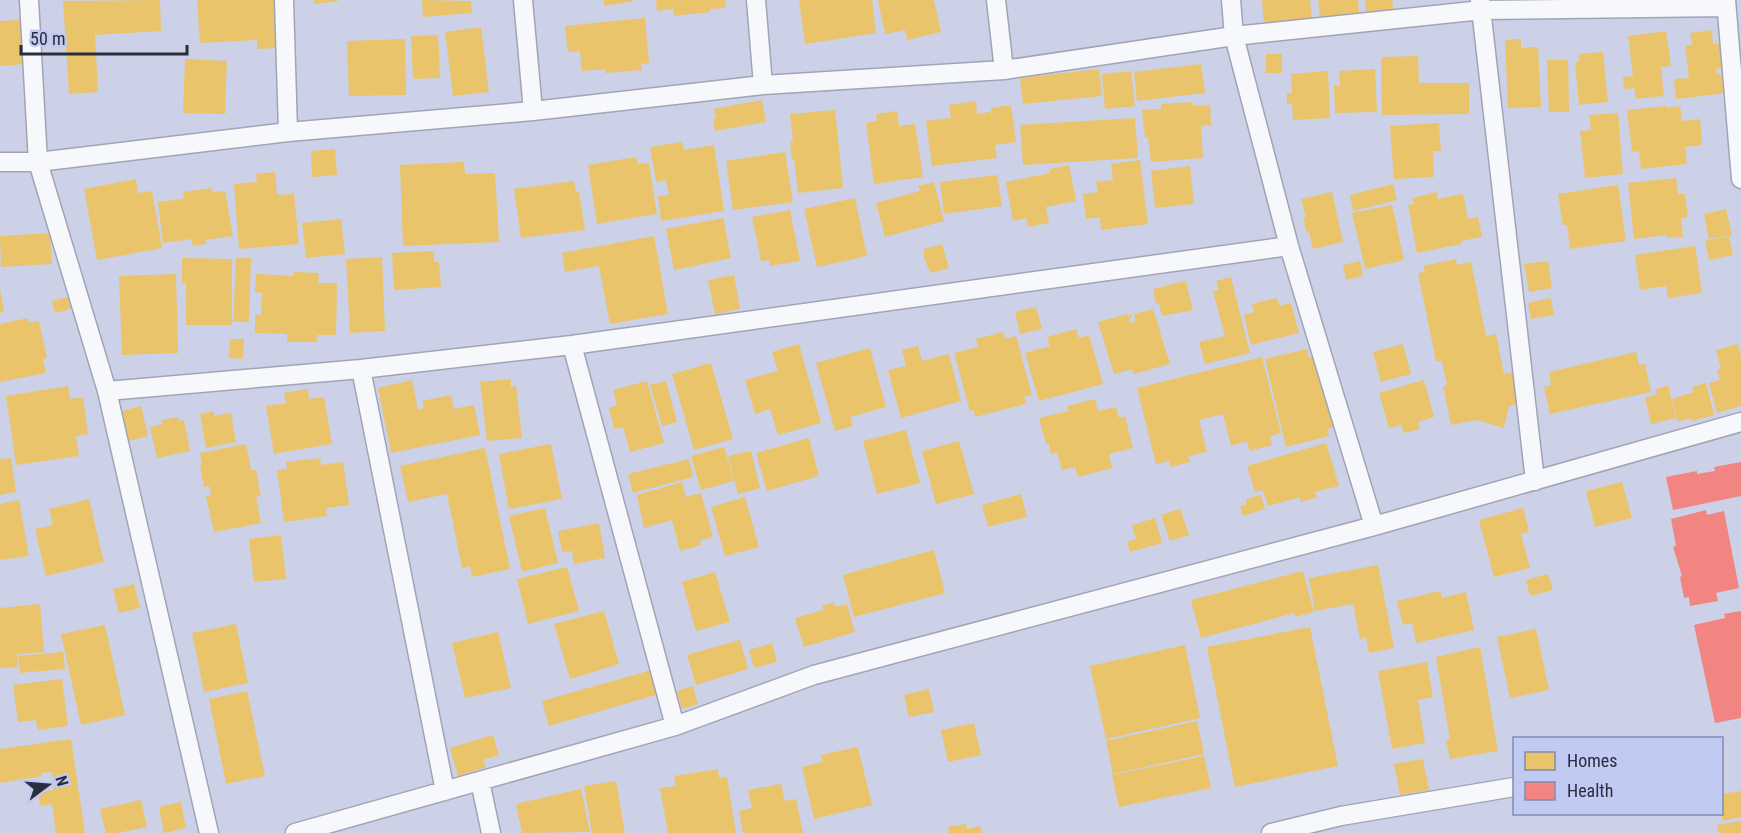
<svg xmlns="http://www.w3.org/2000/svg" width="1741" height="833" viewBox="0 0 1741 833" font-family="'Roboto Condensed',sans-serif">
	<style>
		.homes { fill: #e9c46a }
		.health { fill: #f28482 }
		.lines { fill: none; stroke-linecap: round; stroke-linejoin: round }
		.street-casing { stroke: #a1a4b6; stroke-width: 21 }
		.street { stroke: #f7f8fb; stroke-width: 18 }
	</style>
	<rect width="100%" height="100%" fill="#ccd1e7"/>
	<path class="homes" d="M160,0L161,31L95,35L98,92L69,94L63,1Z
		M197,0H276L278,48L257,49V40L200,43Z
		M314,0H338V1L315,4Z
		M422,0L471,1L472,13L423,17Z
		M604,0H633V1L604,6Z
		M656,0H725L726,8L710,9V12L674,16L673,9L657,11Z
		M799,0H872L876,33L805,44Z
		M878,0H934L941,32L907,40L905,30L885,34Z
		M1262,0H1310L1312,21L1264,25Z
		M1318,0H1358L1359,13L1320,17Z
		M1365,0H1392L1394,14L1367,16Z
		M645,18L649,63L641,64L642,70L605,73V69L582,71L580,51L568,52L565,26Z
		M21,20L25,64L0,66V21Z
		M481,27L489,92L453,96L445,32Z
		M1712,30L1713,44L1720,43L1723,68L1716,69L1717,75L1725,74L1727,93L1676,99L1674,79L1689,78L1685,45H1692L1690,33Z
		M1666,31L1671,66L1661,67L1664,96L1636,99L1634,88L1624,89L1623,77L1633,76L1628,36Z
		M438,35L440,78L413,79L411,36Z
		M405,39L406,95L349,96L347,41Z
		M1521,39V48L1538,47L1541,107L1508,108L1505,40Z
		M1603,52L1608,102L1579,105L1575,62L1580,61L1579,54Z
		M1266,54H1282V73H1266Z
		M1418,56L1419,83H1469V114L1382,115L1381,57Z
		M185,59L227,61L225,114L183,113Z
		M1547,60H1568L1569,112H1549Z
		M1201,64L1205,93L1137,101L1134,72Z
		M1099,69L1102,96L1023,104L1020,78Z
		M1375,69L1377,112L1335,113L1334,86H1340L1339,71Z
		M1131,71L1135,106L1105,109L1102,74Z
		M1328,71L1330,118L1293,120L1292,103L1287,104V93H1292L1291,74Z
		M762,100L766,122L715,131L713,119L716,118L714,109Z
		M976,101L977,114L991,112L994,135L991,108L1011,105L1016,142L995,145L997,158L932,166L926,121L951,118L949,105Z
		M1193,102V106L1210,105L1211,125L1201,126L1203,158L1151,162L1148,137L1145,138L1142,110L1161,109V104Z
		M1666,106L1667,108L1680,106L1682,121L1700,119L1702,145L1685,147L1687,164L1641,169L1639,151L1632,152L1627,110Z
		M835,110L843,188L798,193L794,159H792L790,142L793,141L790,114Z
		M897,111L899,126L915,124L923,177L874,184L866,123L877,121L876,114Z
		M1618,113L1623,174L1585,178L1580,131L1591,130L1589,115Z
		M1135,118L1138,158L1023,165L1020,125Z
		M1439,123L1441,151H1433L1434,177L1394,179L1390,126Z
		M682,142L684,150L714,145L724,211L661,221L658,196L669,195L666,180L656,182L650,147Z
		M335,149L337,175L312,177L311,151Z
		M785,152L793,202L733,210L726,161Z
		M636,157L638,164L649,163L657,214L597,224L588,165Z
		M1140,160L1148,224L1101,230L1100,217L1086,219L1083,194L1098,192L1096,182L1113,180L1111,164Z
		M464,162L465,174L495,173L499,242L403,246L400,165Z
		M1069,165L1076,201L1046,207L1049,223L1028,227L1026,218L1013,221L1006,182L1050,173V169Z
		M1190,166L1194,204L1155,208L1151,171Z
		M275,172L277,195L294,194L299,244L239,249L234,184L257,182L256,174Z
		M997,175L1002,206L944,214L940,182Z
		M1676,178L1678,194H1685L1688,217L1681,218L1683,237L1667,238V235L1634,239L1628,183Z
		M136,179L138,193L152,191L162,248L97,260L84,189Z
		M574,181L576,192H579L585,230L521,238L514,189Z
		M934,182L944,221L885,237L876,203L920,191L918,186Z
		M1393,184L1397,200L1353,211L1350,195Z
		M1618,185L1626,241L1570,249L1567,225H1563L1558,194Z
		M212,188L213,192L225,191L233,236L205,240L206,244L192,246V239L163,243L158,202L184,199L183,192Z
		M1332,192L1343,242L1313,249L1309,232L1307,233L1303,218L1306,217L1301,199Z
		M1437,192L1438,199L1463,194L1468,219L1478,217L1482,237L1461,241V244L1417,253L1408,205L1414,204L1412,198Z
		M855,198L867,256L817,267L804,209Z
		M1392,205L1404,260L1365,269L1352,213Z
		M1726,209L1732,235L1709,239L1704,214Z
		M790,210L800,261L770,266L769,260L761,261L752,217Z
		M723,218L731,258L674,270L666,229Z
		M341,219L345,254L306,258L302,223Z
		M50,233L52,264L1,267L0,236Z
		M654,236L668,314L610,324L599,266L565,272L562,253Z
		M1729,236L1733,255L1709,260L1705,241Z
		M942,244L949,268L930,273L924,257V249Z
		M1695,246L1702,293L1668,298L1666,286L1640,290L1635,255Z
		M434,251V262H439L441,287L394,290L392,253Z
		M382,257L385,331L350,333L346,259Z
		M182,258L232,259V325H186V283H182Z
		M236,258H251L249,322H233Z
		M1456,259L1457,265L1471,262L1486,336L1496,334L1504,374L1514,372L1520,403L1509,406L1504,428L1477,420L1451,425L1443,386L1447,385L1442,361H1436L1418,273L1425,272L1423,266Z
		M1360,261L1363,276L1346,280L1343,265Z
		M1548,261L1552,288L1529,292L1524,264Z
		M294,272L319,273L318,283H337L336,335H317V342H287V334L255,333V315H261L262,293L255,292L256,274L293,276Z
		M176,274L178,353L122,355L119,276Z
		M734,275L740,309L715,314L708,280Z
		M1231,277L1250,353L1205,364L1199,342L1225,336L1213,291L1219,290L1216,281Z
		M1186,281L1193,310L1162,316L1159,303L1156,304L1153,289Z
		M0,289L4,312L0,313Z
		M68,297L71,309L55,313L52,301Z
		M1277,298L1280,306L1291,303L1299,333L1251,345L1244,315L1254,312L1252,304Z
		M1551,298L1554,315L1531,319L1528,303Z
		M1036,307L1042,329L1020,334L1015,312Z
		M1153,309L1170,364L1134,374L1132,369L1114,374L1098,322L1127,314L1128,316L1131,314L1132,317L1129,318L1130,323L1136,321L1134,314Z
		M28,318L29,323L39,321L47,358L43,359L46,373L0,382V324Z
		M1076,329L1079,338L1089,335L1103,384L1039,401L1025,353L1050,346L1047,337Z
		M1003,332L1005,339L1016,336L1032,395L1024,397L1026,404L975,417L974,410L970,411L954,353L978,347L976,339Z
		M230,339H244L243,359L229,358Z
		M799,344L821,423L778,435L770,409L755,414L745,380L778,371L772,352Z
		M1403,344L1411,374L1381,382L1373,352Z
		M1738,344L1741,356V406L1717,413L1709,383L1720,380L1717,370L1721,369L1716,350Z
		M918,346L922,361L949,354L961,401L901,418L888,370L906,366L902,350Z
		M870,348L886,407L850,417L853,426L835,431L816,363Z
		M1307,349L1309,358L1315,356L1333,428L1327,429L1329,436L1286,447L1265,359Z
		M1636,352L1639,365L1645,364L1651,392L1550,414L1544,387L1551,385L1549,372Z
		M1262,357L1281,433L1270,436L1272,445L1250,451L1247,441L1231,446L1223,414L1199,420L1207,452L1188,456L1190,462L1170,467L1169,461L1156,464L1137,388Z
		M711,363L733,439L694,450L672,374Z
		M511,379V387L516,386L522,438L487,441L480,382Z
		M412,380L418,410L424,408L422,401L451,395L454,409L474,405L480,435L391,453L378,388Z
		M1424,380L1434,417L1418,422L1420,429L1404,433L1401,425L1389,428L1379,393Z
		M647,381L664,443L630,452L623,427L614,429L609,408L617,405L613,390Z
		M666,381L677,422L662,426L650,385Z
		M1706,383L1714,415L1692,421V418L1678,422L1672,399L1694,392L1692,387Z
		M1668,385L1676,418L1651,424L1645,398L1657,394L1656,389Z
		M68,386L70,399L83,397L88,434L76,436L79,456L16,465L6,396Z
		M308,389L309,399L324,397L332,444L274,454L266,406L286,403L284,393Z
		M1095,399L1098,411L1116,407L1119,418L1125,416L1133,448L1109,454L1112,468L1078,477L1075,467L1062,470L1057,452L1051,454L1049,443L1046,444L1039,418L1069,411L1067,406Z
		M141,406L148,436L129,441L122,411Z
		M214,411V416L231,413L236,442L206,448L200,414Z
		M178,417L179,421L184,420L190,451L157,458L150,427L163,424L162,420Z
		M906,430L920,483L877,494L863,441Z
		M809,438L819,476L767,491L756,453Z
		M959,441L974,494L936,504L922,451Z
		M1326,443L1339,486L1315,492L1317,497L1301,502L1300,497L1268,506L1263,490L1255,492L1247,466Z
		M246,444L251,470H256L261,496L256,497L261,523L214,532L206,496L211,495L209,486L204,487L200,465H202L200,453Z
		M551,444L562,499L509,509L499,454Z
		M724,447L734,481L701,490L691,456Z
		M485,448L510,569L472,577L470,566L462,568L447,494L408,502L400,466Z
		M751,451L760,488L738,494L728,456Z
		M11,458L16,492L0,495V459Z
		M320,458L321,465L343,462L349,505L326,508L327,516L284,522L277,470L287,469L286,462Z
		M689,459L693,477L633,493L628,474Z
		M682,482L686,497L701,493L713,537L700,540L701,545L680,551L672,520L644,528L637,495Z
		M1622,482L1632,518L1595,527L1586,491Z
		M1021,494L1027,517L988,527L982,505Z
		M1261,495L1265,509L1243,516L1240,506L1247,504L1246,499Z
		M745,497L759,547L725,556L711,507Z
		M89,499L104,562L46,576L35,529L53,525L49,509Z
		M19,500L29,556L0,560V504Z
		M545,508L558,563L522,572L509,516Z
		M1523,508L1529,531L1521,534L1530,568L1494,577L1479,520Z
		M1180,509L1189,535L1170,541L1161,515Z
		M1155,518L1162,543L1130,552L1127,542L1136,539L1132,525Z
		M599,523L605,558L574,564L572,551L562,552L558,531Z
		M281,535L286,579L254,582L249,539Z
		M934,550L945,593L854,617L843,575Z
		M1378,565L1394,648L1369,653L1366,637L1360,639L1353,604L1315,611L1309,578Z
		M567,567L579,611L528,624L517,579Z
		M1303,571L1314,612L1295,617L1294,613L1201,638L1191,600Z
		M715,572L730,622L696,631L682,582Z
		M1548,574L1553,590L1530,596L1526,580Z
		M134,584L140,608L119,613L113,589Z
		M1440,591L1442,598L1466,592L1474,630L1416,643L1412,623L1403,625L1397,601Z
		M834,602L835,607L847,604L855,632L804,647L795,618L824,610L822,606Z
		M40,604L44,652L17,654L18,667L0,668V608Z
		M604,611L619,664L570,679L554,624Z
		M236,624L248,683L204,692L192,633Z
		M105,625L125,715L81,725L61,634Z
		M1310,627L1338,766L1235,787L1207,647Z
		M1536,629L1549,690L1510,698L1497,637Z
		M498,632L511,688L465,698L452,643Z
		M740,640L748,669L696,685L687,655Z
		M772,643L777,662L754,668L749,650Z
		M1185,645L1200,718L1106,739L1090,666Z
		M1480,647L1498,751L1450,759L1446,740L1450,739L1436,657Z
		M63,652L65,669L20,673L18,656Z
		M1427,662L1433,697L1418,700L1425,743L1392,749L1378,671Z
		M652,670L659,694L549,726L542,701Z
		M62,679L68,726L38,730L36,720L18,722L13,685Z
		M693,686L698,704L682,709L677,691Z
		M929,689L934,712L909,717L904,695Z
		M247,691L265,776L226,784L209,699Z
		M1197,721L1204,754L1113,774L1106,741Z
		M974,723L981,755L948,762L941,730Z
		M493,735L499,755L483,760L486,767L458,776L450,748Z
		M71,739L85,833H56L52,804L40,806L38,792L54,790L52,772L41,773L42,776L0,783V749Z
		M858,747L872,805L814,819L802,767L823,762L821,755Z
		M1204,756L1211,788L1119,807L1112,775Z
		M1423,759L1429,790L1400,795L1394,764Z
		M718,769L719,778L727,777L736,833H668L660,788L676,786L674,776Z
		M616,781L625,833H592L584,786Z
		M781,784L785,801L796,799L803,833H743L739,811L752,808L748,790Z
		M581,789L590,832L522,833L516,804Z
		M1741,791V817L1722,821V794Z
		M141,800L147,827L118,833H106L100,809Z
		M181,802L186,828L164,833L159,807Z
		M1741,821V833H1719L1717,825Z
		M966,824L967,829L980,826L982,833H949L948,827Z"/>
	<path class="health" d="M1741,462V496L1673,510L1666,477L1697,471V474L1715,471L1714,467Z
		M1706,510L1707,515L1724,511L1739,588L1716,593L1718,601L1690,606L1689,597L1684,598L1680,577L1682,576L1673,547L1676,546L1671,519Z
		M1741,611V718L1715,723L1694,625L1725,618L1724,614Z"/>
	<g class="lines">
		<g class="street-casing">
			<path id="street" d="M29,0L38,162L107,391L209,833
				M284,0L288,132
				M523,0L533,111
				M756,0L763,85
				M996,0L1004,70L1234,36L1482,10L1726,7
				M1231,0L1234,36L1289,246L1374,526
				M1480,0L1535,481
				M1726,0L1741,179
				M0,162H38L288,132L533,111L763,85L1004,70
				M572,345L675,726
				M361,369L445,791
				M107,391L361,369L572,345L1289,246
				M480,781L491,833
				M295,833L675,726L814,675L1374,526L1741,422
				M1271,833L1341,816L1514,787"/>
		</g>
		<use href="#street" class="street"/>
	</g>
	<rect x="1513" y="737" width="210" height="78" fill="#c0caf3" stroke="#848baa" stroke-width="1.5"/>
	<rect x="1525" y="752" width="30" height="18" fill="#e9c46a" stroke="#848baa" stroke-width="1.5"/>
	<text x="1567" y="767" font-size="18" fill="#292d3d">Homes</text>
	<rect x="1525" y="782" width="30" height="18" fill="#f28482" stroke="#848baa" stroke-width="1.5"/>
	<text x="1567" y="797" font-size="18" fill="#292d3d">Health</text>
	<g transform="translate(48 785) rotate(74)" stroke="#c0caf3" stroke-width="4.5" paint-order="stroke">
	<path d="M0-4.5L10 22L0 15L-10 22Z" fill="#292d3d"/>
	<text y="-9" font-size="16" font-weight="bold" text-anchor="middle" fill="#292d3d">N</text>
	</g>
	<path d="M21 45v9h166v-9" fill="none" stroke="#292d3d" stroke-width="3"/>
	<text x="30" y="45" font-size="18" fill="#292d3d" stroke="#c0caf3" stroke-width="4.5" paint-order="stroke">50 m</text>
</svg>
